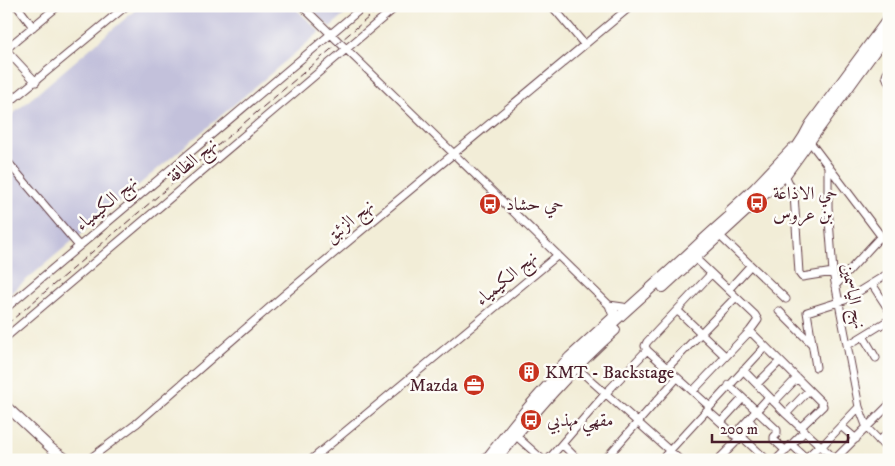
<svg xmlns="http://www.w3.org/2000/svg" width="895" height="466" viewBox="0 0 895 466" font-family="'IM FELL DW Pica',Amiri,serif">
	<style>
		.industrial { fill: #c3c1db }
		.lines { fill: none; stroke-linecap: round; stroke-linejoin: round }
		.minor-casing { stroke: #633e45; stroke-width: 9 }
		.major-casing { stroke: #633e45; stroke-width: 11 }
		.highway-casing { stroke: #633e45; stroke-width: 12 }
		.minor { stroke: #fff; stroke-width: 7 }
		.major { stroke: #fff; stroke-width: 9 }
		.highway { stroke: #fff; stroke-width: 10 }
		.rail { stroke: #4a1f2b; stroke-width: 1; stroke-dasharray: 8 4; stroke-linecap: butt }
		.labels { text-anchor: middle; stroke-width: 5; stroke-linejoin: round; paint-order: stroke }
		.street-label { font-size: 18px; fill: #4a1f2b; stroke: #fdfcf7 }
		.poi-label { font-size: 18px; fill: #4a1f2b; stroke: #fdfcf7; text-anchor: start }
	</style>
	<rect width="100%" height="100%" fill="#fdfcf7"/>
	<filter id="ink" filterUnits="userSpaceOnUse"><feTurbulence type="fractalNoise" baseFrequency=".02" numOctaves="2"/><feDisplacementMap in="SourceGraphic" scale="10" xChannelSelector="R" yChannelSelector="G"/><feConvolveMatrix kernelMatrix="1 2 1 2 8 2 1 2 1" color-interpolation-filters="sRGB"/></filter>
	<filter id="wash" filterUnits="userSpaceOnUse"><feTurbulence type="fractalNoise" baseFrequency=".0096" numOctaves="4" result="noise"/><feDisplacementMap in="SourceGraphic" scale="20" xChannelSelector="R" yChannelSelector="G"/><feGaussianBlur stdDeviation="1.12" result="paint"/><feColorMatrix in="noise" values="0 0 0 0 0 0 0 0 0 0 0 0 0 0 0 0 0 1.4 0 .05"/><feComposite in="paint" operator="in"/></filter>
	<g filter="url(#wash)">
		<rect width="100%" height="100%" fill="#f2edd7"/>
		<path class="industrial" d="M140,6H293L320,32L6,297V120Z
			M308,6H355L330,27Z"/>
	</g>
	<g filter="url(#ink)">
		<g class="lines">
			<g class="minor-casing">
				<path id="minor" d="M17,6L33,27
					M302,6L609,305L613,316
					M552,6L584,44
					M6,11L11,6
					M6,49L58,6
					M6,50L36,82
					M889,68L886,76L889,83
					M6,105L126,6
					M810,142L881,236L889,244
					M6,160L79,246
					M828,167V207L833,272L859,407L867,428L889,451
					M785,175L794,194L799,273L802,277L833,272
					M729,210L754,187L792,147
					M720,236L786,299
					M872,284L889,310
					M835,286L881,236
					M729,289L750,266
					M609,305L623,307
					M6,308L364,6
					M677,310L725,356
					M779,311L811,343
					M750,331L822,403L823,406L801,427
					M863,336L876,358
					M6,337L397,6
					M848,345L889,320
					M647,350L645,346L647,342L711,274
					M647,350L709,406
					M816,367L807,312L845,300L889,273
					M577,368L680,460
					M667,368L736,297
					M743,370L786,414L836,460
					M553,373L569,356L616,313
					M757,384L780,361
					M729,385L777,430V434L774,437V440L786,451
					M693,391L750,331L758,320L755,315L695,258
					M774,402L797,378
					M707,410L736,436
					M786,414L809,390
					M721,422L743,398
					M841,426L856,439
					M515,435L543,460
					M734,435L769,397
					M741,436L767,460
					M879,441L889,432
					M562,444L578,460
					M792,445L806,458
					M821,447L859,407
					M607,457L677,378
					M88,460L136,424L284,295L631,6
					M311,460L558,255
					M548,460L606,393L647,350
					M661,460L765,347
					M718,460L753,425L749,420
					M776,460L805,431
					M804,460L820,445
					M834,460L889,405"/>
			</g>
			<g class="major-casing">
				<path id="major" d="M6,406L52,449L68,460"/>
			</g>
			<g class="highway-casing">
				<path id="highway" d="M663,287L785,175L889,31
					M486,460C513,425 541,390 573,360C615,319 660,281 702,241C738,207 789,170 810,125L889,18
					M495,460C532,415 571,369 615,330"/>
			</g>
			<use href="#minor" class="minor"/>
			<use href="#major" class="major"/>
			<use href="#highway" class="highway"/>
			<path class="rail" d="M6,325L382,6"/>
		</g>
	</g>
	<defs>
		<g id="bus-disc" transform="scale(1.125)"><circle r="9.5" fill="#c8321e" stroke="#fdfcf7"/><path d="M-5-6H5V4H4V6H2V4H-2V6H-4V4H-5ZM-3.5-4V0h7V-4ZM-3.5 1.2v1.5H-2V1.2ZM2 1.2v1.5H3.5V1.2Z" fill="#fff"/></g>
		<g id="building-disc" transform="scale(1.125)"><circle r="9.5" fill="#c8321e" stroke="#fdfcf7"/><path d="M-4-6H4V6H1V3H-1V6H-4ZM-2.5-4.3h1.7v1.8h-1.7ZM.8-4.3h1.7v1.8H.8ZM-2.5-1h1.7V.8h-1.7ZM.8-1h1.7V.8H.8Z" fill="#fff"/></g>
		<g id="office-disc" transform="scale(1.125)"><circle r="9.5" fill="#c8321e" stroke="#fdfcf7"/><path d="M-6-3h4V-5.5h4V-3h4V5H-6ZM-1-4.5V-3h2v-1.5ZM-6 0V1H6V0Z" fill="#fff"/></g>
	</defs>
	<g fill-rule="evenodd">
		<use href="#bus-disc" x="757" y="203"/>
		<use href="#bus-disc" x="490" y="204"/>
		<use href="#building-disc" x="529" y="372"/>
		<use href="#office-disc" x="474" y="385"/>
		<use href="#bus-disc" x="531" y="420"/>
	</g>
	<g class="labels">
		<g class="street-label">
			<text transform="translate(192 160) rotate(-40)" y="6">نهج الطاقة</text>
			<text transform="translate(106 203) rotate(-40)" y="6">نهج الكيمياء</text>
			<text transform="translate(349 221) rotate(-40)" y="6">نهج الزئبق</text>
			<text transform="translate(506 278) rotate(-40)" y="6">نهج الكيمياء</text>
			<text transform="translate(854 296) rotate(79)" y="6">نهج الياسمين</text>
		</g>
		<g class="poi-label">
			<text x="773" y="199">حي الاذاعة<tspan x="773" dy="21">بن عروس</tspan></text>
			<text x="506" y="210">حي حشاد</text>
			<text x="545" y="378">KMT - Backstage</text>
			<text x="458" y="391" text-anchor="end">Mazda</text>
			<text x="547" y="426">مقهي مهذبي</text>
		</g>
	</g>
	<rect width="895" height="466" fill="none" stroke="#fdfcf7" stroke-width="25"/>
	<path d="M712 434v8h136v-8" fill="none" stroke="#4a1f2b" stroke-width="2.5"/>
	<text x="720" y="434" font-size="15" fill="#4a1f2b" stroke="#fdfcf7" stroke-width="4" paint-order="stroke">200 m</text>
</svg>
